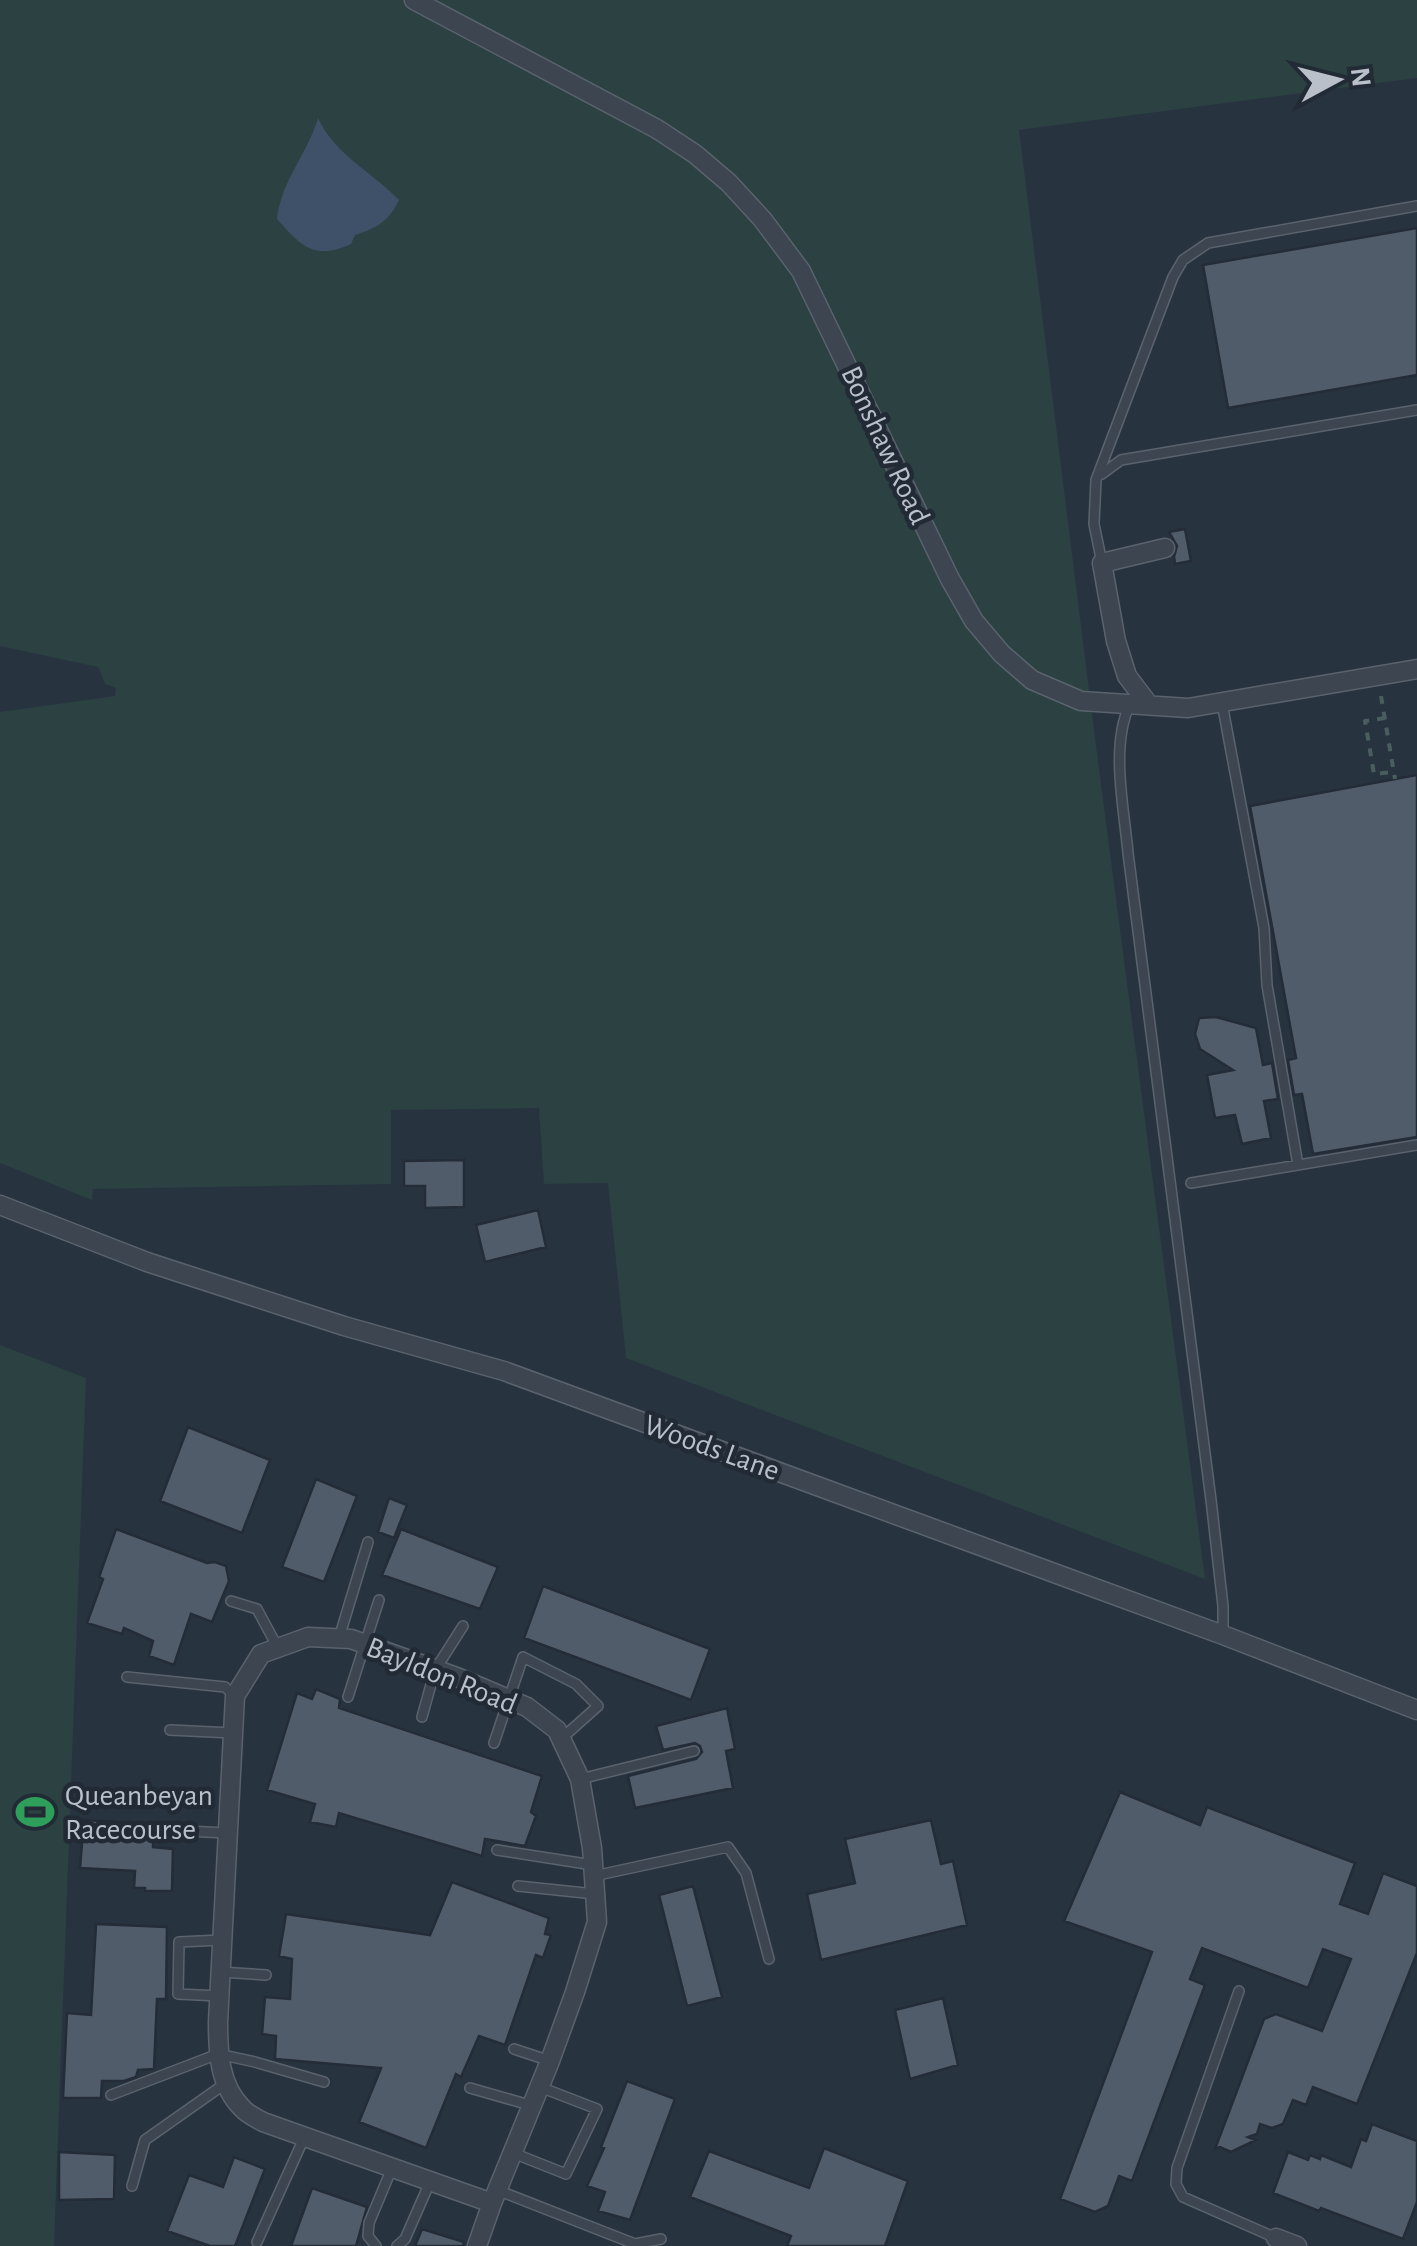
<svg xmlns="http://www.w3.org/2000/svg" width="1417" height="2246" viewBox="0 0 1417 2246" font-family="'Alegreya Sans',sans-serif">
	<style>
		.green { fill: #2b4142 }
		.water { fill: #3f5168 }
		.building { fill: #515c6b; stroke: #232c37; stroke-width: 2.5 }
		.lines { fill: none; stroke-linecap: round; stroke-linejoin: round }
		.lane-casing { stroke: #5a636d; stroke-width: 12 }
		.street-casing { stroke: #5a636d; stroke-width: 21 }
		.path { stroke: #4a5e60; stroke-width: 4; stroke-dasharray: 8 8; stroke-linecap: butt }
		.lane { stroke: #3c4550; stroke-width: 9 }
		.street { stroke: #3c4550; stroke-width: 18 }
		.labels { text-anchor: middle; stroke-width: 9; stroke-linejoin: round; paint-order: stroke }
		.street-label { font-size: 30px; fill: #b9c0ca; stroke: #212a35 }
		.poi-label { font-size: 30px; fill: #b9c0ca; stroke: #212a35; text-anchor: start }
	</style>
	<rect width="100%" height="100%" fill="#283340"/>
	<path class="green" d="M0,0H1417V78L1019,130L1095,738L1205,1579L626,1358L608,1183L544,1184L539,1108L391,1110V1184L93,1189L92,1200L0,1163V712L115,696L116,688L105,684L98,667L0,646Z
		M0,1345L86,1378L54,2246H0Z"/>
	<path class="water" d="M318,118C335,155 371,171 399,200C389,221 377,228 355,235L351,244C314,261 301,246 277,219C281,181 308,153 318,118Z"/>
	<path class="building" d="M1417,228V375L1228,408L1203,265Z
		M1185,529L1191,561L1175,564L1174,557L1177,546L1169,532Z
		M1417,775V1137L1313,1154L1302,1094L1294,1095L1288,1060L1296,1058L1250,806Z
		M1216,1017L1256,1028L1263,1065L1272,1063L1278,1099L1264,1101L1271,1138L1242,1144L1235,1115L1215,1118L1207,1075L1233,1070L1200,1049L1195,1034L1199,1018Z
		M464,1160V1207L425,1208V1186H404V1161Z
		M538,1210L546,1247L485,1262L476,1225Z
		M188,1427L270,1460L242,1533L160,1501Z
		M316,1479L357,1496L324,1582L282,1567Z
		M389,1498L407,1505L394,1538L378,1532Z
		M116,1529L207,1563L215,1562L226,1566L229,1581L212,1622L191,1614L174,1665L149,1656L153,1641L124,1628L122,1634L87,1623L103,1579L99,1577Z
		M401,1529L498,1567L480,1609L382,1575Z
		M543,1586L710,1649L691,1700L524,1638Z
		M316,1689L340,1699L339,1708L542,1776L531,1812L536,1816L525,1846L485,1839L482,1856L339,1813L336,1827L310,1822L315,1804L267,1790L297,1693L312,1699Z
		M727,1708L735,1749L726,1751L733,1788L635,1808L628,1776L696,1759L702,1752L700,1746L695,1743L663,1750L656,1726Z
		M1120,1792L1200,1825L1207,1807L1355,1863L1340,1904L1368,1914L1383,1873L1417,1886V1953L1357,2104L1313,2087L1306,2105L1293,2100L1283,2124L1272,2128L1260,2124L1257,2134L1248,2137L1256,2140L1231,2152L1220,2147L1215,2149L1264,2019L1276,2014L1322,2031L1351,1959L1323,1949L1308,1988L1202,1948L1190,1979L1205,1985L1132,2181L1119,2176L1108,2206L1095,2212L1060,2199L1152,1952L1064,1921Z
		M84,1820L154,1824L153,1847L173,1849L172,1891H145V1888H134L135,1871L80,1868Z
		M931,1820L941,1864L953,1861L967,1925L821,1960L807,1894L855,1883L845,1839Z
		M452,1882L549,1918L545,1934L551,1935L543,1958L536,1955L505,2045L479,2036L461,2077L456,2074L426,2148L359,2122L381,2068L275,2059L276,2036L262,2034L265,1997L290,1999L292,1959L279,1956L286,1914L430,1935Z
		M693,1886L722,1997L687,2006L659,1895Z
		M96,1924L167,1927L166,1999H157L154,2069L138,2070L136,2077L124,2081H102L101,2098H63L67,2013L91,2015Z
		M943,1998L958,2065L910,2079L895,2010Z
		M627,2081L675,2099L630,2220L598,2211L605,2192L587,2186L604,2148L601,2147Z
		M1372,2124L1417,2141V2202L1403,2239L1321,2208L1319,2211L1273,2193L1288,2152L1308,2160L1310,2155L1320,2159L1321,2155L1351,2167L1361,2139L1366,2141Z
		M824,2148L908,2181L885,2246H787L791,2236L690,2197L709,2151L809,2188Z
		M59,2152L115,2155L114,2199L59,2200Z
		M234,2157L265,2169L235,2246H210L167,2231L189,2175L223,2187Z
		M312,2188L367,2207L356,2246H291Z
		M422,2229L464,2242L463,2246H415Z"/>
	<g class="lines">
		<g class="lane-casing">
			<path id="lane" d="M1102,474L1121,460L1417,410
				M1102,563L1094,524L1096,480L1173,277L1183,260L1208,243L1417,206
				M1222,703L1264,928L1267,985L1298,1165
				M1130,704C1110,746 1124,807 1128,853L1211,1500L1223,1606V1633
				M1191,1183L1417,1145
				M231,1601L257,1609L278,1648
				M339,1638L368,1542
				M127,1677L225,1687L235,1696
				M348,1697L379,1600
				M422,1717L435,1670L463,1626
				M170,1730L233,1733
				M494,1743L523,1657L576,1684L598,1706L561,1739
				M580,1779L694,1751
				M165,1830L227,1833
				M497,1850L593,1865
				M594,1876L728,1847L746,1873L769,1959
				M518,1886L595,1894
				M220,1972L266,1975
				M1239,1991L1177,2168L1176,2184L1183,2197L1276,2238
				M219,1996L178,1994L179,1942L221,1940
				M514,2049L550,2061
				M470,2088L533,2106
				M111,2095L218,2054L255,2062L324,2082
				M513,2153L566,2174L597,2109L540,2087
				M132,2186L145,2140L226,2083
				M497,2190L635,2244L661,2239
				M257,2242L304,2138
				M376,2246L368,2236L369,2223L392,2168
				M397,2246L405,2239L430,2182"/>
		</g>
		<g class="street-casing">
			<path id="street" d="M414,0L657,129L695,154L729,183L763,220L801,271L950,579L974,621L1002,654L1032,680L1081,701L1188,708L1417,669
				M1149,705L1127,676L1116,641L1102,563L1165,548
				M0,1205L147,1262L344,1326L504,1371L1223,1635L1417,1710
				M1276,2238L1297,2246
				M477,2246L492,2203L550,2061L575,1992L597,1922L592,1848L580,1779L557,1730L527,1707L459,1678L351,1639L308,1637L261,1654L235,1696L218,2022C218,2052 219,2085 242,2108C247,2114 256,2118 263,2122L492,2203"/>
		</g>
		<path class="path" d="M1381,696L1395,779
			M1385,718L1365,721L1374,774L1393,772"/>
		<use href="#lane" class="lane"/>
		<use href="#street" class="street"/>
	</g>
	<defs>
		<g id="stadium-bare" transform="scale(3)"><path d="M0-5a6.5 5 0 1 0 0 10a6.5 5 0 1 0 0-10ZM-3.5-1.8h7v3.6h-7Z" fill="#2e9e5b" stroke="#212a35" stroke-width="2.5" paint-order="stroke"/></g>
	</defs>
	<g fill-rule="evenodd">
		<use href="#stadium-bare" x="35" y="1812"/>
	</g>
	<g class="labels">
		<g class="street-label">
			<text transform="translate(886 445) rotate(65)" y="10">Bonshaw Road</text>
			<text transform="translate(712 1447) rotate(20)" y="10">Woods Lane</text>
			<text transform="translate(442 1675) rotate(22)" y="10">Bayldon Road</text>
		</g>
		<g class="poi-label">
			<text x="65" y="1805">Queanbeyan<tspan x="65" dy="34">Racecourse</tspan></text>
		</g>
	</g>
	<g transform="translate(1337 80) rotate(83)" stroke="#212a35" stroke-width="8" paint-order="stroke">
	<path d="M0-8L18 38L0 25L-18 38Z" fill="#b9c0ca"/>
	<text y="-15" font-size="28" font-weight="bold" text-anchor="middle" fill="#b9c0ca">N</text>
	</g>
</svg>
